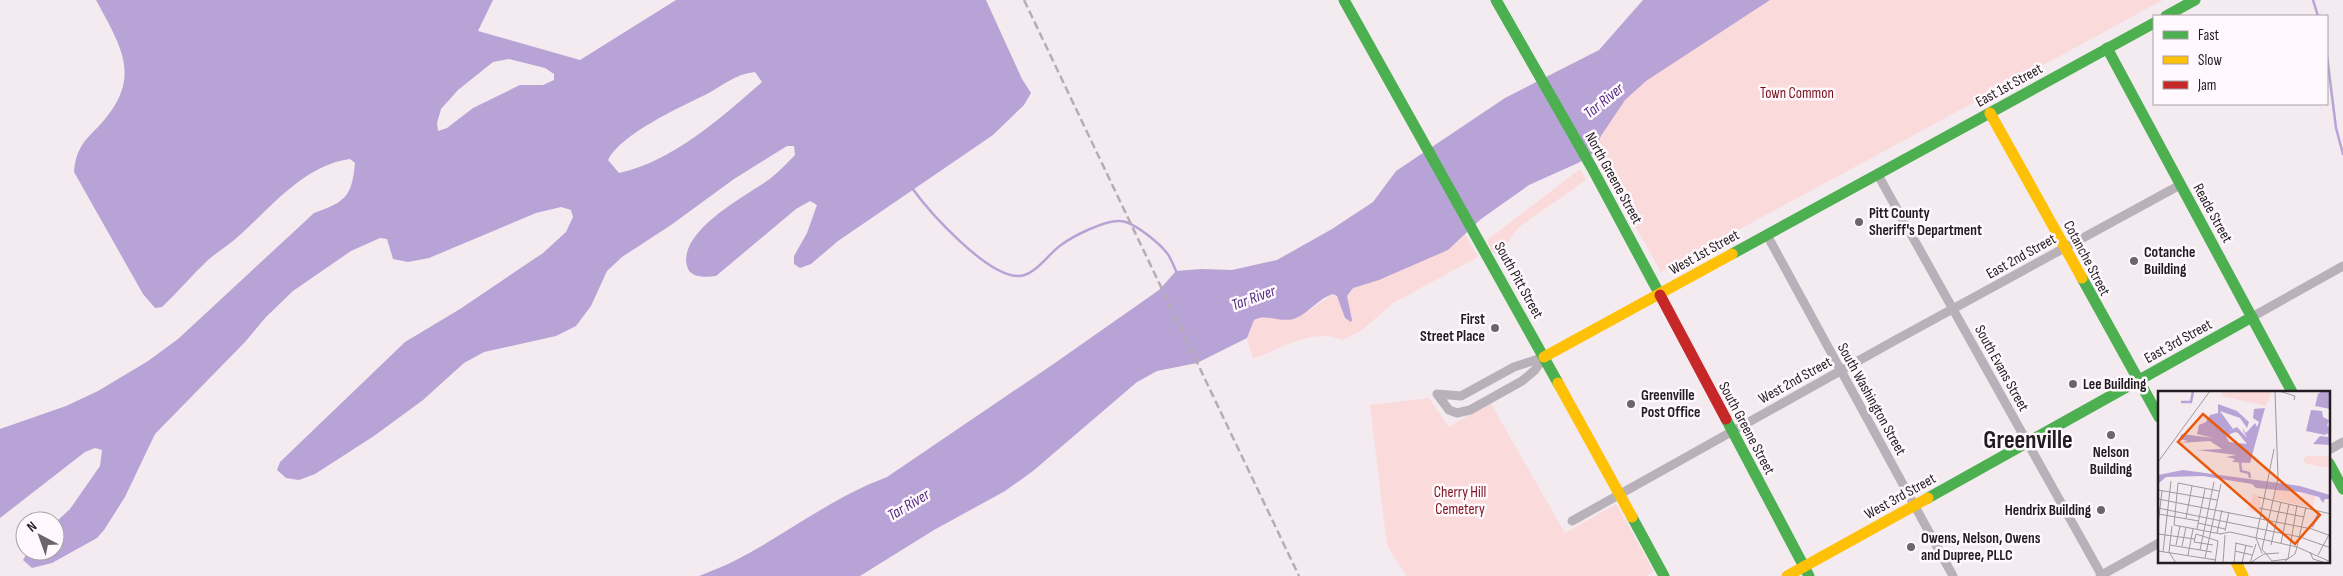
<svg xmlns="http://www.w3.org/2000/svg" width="2343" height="576" viewBox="0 0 2343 576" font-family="'Sofia Sans Condensed',sans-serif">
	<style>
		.green { fill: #fadadb }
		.water { fill: #b8a3d6; fill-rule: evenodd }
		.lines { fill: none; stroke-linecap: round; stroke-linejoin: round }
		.stream { stroke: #b8a3d6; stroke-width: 2.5 }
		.street { stroke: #b9b1ba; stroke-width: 9 }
		.fast { stroke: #4caf50; stroke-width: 11 }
		.slow { stroke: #ffc107; stroke-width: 11 }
		.jam { stroke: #c62828; stroke-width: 11 }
		.rail { stroke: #b4aeb4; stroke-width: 2.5; stroke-dasharray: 8 4; stroke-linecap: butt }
		.poi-dot { fill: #6c6569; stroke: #fff8fc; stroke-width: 2 }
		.labels { text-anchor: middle; stroke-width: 5; stroke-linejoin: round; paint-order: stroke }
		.street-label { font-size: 15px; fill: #231d21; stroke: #fff8fc }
		.park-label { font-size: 15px; fill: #7a121b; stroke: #fff8fc }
		.poi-label { font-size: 15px; font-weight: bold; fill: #231d21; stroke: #fff8fc; text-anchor: start }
		.water-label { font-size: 16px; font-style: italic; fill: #542f84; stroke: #fff8fc }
		.town-label { font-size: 25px; font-weight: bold; fill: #231d21; stroke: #fff8fc }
		.inset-river { fill: none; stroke: #b8a3d6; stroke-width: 2.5 }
		.inset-road { fill: none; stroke: #a0999d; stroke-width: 1 }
		.view { fill: #e8590c; fill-opacity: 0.15; stroke: #e8590c; stroke-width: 2.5 }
		.inset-edge { fill: none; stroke: #231d21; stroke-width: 2.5 }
	</style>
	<rect width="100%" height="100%" fill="#f4ebf0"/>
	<path class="green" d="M1770,0H2163L1661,272L1594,153C1602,134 1612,115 1625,100C1658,63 1727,27 1770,0Z
		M1580,169L1586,180L1519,227L1498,256L1491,251L1487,240Z
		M1465,234L1478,257L1393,303L1361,331L1342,340C1314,327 1280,349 1253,359L1247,338L1254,320L1268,316L1281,319L1310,310L1333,294L1340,300L1345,318L1347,296L1353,287L1366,284L1448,250Z
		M1429,398L1449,427L1490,402L1565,533L1616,504L1654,572L1645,576H1406L1387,545L1370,405Z"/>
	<path class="water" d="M96,0H493L478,31L580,60L676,0H986L1022,79L1031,93L1024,105L993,135L838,241L811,264L800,268L794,264V256L807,233L817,205L810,201L796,209L716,276C707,277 690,279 687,266C678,233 741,198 764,183C776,175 785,165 795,155L794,146H787L734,179L671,225L622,257L607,271L591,306L576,326L556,336L484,352L464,363L423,400L374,436L315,474L299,480L286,478L277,470L280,462L405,342L460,309L543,253L566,232L573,217L571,210L561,207L536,213L429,258L408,262L393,259L387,239L380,238L351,251L293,291L266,317L245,342L155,434L125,497L104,530L97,538L52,563L32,568L23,560L28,551H55V523L70,509L100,466L102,450L95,448L85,452L0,518V429L66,406L98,391L148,361L178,339L314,213C345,202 352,197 355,163L350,159C305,165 273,205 241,234C231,244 218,251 208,260C192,275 178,292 162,307L155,308L143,294L74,172C75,152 83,141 98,127C143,79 123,50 96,0ZM509,59L545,68L554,74V80L543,85H520L473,108L447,128L438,131L437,123L441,109L458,90L493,62ZM755,72L762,82C722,117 672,162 619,173L608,160C621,134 680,107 707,94C724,85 735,74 755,72Z
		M1643,0H1770L1646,81L1625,100L1601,136L1594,153L1578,163L1529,185L1481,219L1448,250L1379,280L1353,288L1347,296L1352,320L1351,322L1345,318L1337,296L1333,294C1319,298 1310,312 1296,318C1282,324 1268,313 1254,320L1247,338L1197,363L1157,371L1137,382L1033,471L1005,491L934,530L860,576H699C711,571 725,566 738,559C788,533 833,497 887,477L1052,365L1159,290L1176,271L1201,269L1232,270L1277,260L1332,229L1373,202L1396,171L1505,98L1599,50Z"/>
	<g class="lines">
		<path class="stream" d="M2313,0L2318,16
			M2327,56L2336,128L2343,154
			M912,188C930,213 987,276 1018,276C1035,276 1048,254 1061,245C1073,236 1105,220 1120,221C1133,221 1159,243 1167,253C1171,258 1174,267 1177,273"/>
		<path class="street" d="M1878,175L2102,576
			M1767,235L1953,576
			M2252,317L2343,266
			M1437,394L1449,410L1457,413L1470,410L1522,381L1535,370L1544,357
			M1437,394L1461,396L1514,367L1544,357
			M2329,450L2343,442
			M1572,521L1892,342L2180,185
			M2100,576L2159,543"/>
		<path class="fast" d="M1344,0L1558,383
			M1496,0L1592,168L1660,295
			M2166,16L2195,0
			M2107,48L2292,392
			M1732,254L2154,23
			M2082,278L2159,417
			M1726,419L1809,576
			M2329,463L2343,489
			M1928,498L2252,317
			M1632,517L1664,576"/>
		<path class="slow" d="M1990,113L2082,278
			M1544,357L1732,254
			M1558,383L1632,517
			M2236,562L2243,576
			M1787,576L1928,498"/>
		<path class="jam" d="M1660,295L1726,419"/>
		<path class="rail" d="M1024,0L1299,576"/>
	</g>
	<g class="poi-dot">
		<circle cx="1859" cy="222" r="5"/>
		<circle cx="2134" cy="261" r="5"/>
		<circle cx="1495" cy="328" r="5"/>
		<circle cx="2073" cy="384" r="5"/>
		<circle cx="1631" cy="404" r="5"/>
		<circle cx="2111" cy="435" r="5"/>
		<circle cx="2101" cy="510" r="5"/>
		<circle cx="1911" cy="547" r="5"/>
	</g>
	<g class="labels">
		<g class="street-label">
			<text transform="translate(2009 85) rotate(-29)" y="5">East 1st Street</text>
			<text transform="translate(1614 178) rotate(61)" y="5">North Greene Street</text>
			<text transform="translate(2213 213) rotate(61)" y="5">Reade Street</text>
			<text transform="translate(1704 252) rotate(-29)" y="5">West 1st Street</text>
			<text transform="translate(2021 256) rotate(-29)" y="5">East 2nd Street</text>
			<text transform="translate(2087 258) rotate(62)" y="5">Cotanche Street</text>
			<text transform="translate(1519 280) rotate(61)" y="5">South Pitt Street</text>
			<text transform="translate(2178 341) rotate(-29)" y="5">East 3rd Street</text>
			<text transform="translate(2002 368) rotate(61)" y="5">South Evans Street</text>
			<text transform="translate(1795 380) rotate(-29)" y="5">West 2nd Street</text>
			<text transform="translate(1872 399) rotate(61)" y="5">South Washington Street</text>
			<text transform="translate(1747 428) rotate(62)" y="5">South Greene Street</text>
			<text transform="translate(1900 496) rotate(-29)" y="5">West 3rd Street</text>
		</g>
		<g class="park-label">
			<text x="1797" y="98">Town Common</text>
			<text x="1460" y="497">Cherry Hill<tspan x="1460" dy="17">Cemetery</tspan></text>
		</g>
		<g class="poi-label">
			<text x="1869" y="218">Pitt County<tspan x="1869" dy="17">Sheriff's Department</tspan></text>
			<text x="2144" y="257">Cotanche<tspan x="2144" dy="17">Building</tspan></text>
			<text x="1485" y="324" text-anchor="end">First<tspan x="1485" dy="17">Street Place</tspan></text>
			<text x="2083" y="389">Lee Building</text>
			<text x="1641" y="400">Greenville<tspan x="1641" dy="17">Post Office</tspan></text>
			<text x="2111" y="457" text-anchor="middle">Nelson<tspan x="2111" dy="17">Building</tspan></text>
			<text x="2091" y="515" text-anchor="end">Hendrix Building</text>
			<text x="1921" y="543">Owens, Nelson, Owens<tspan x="1921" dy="17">and Dupree, PLLC</tspan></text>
		</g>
		<g class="water-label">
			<text transform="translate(1603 100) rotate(-39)" y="6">Tar River</text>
			<text transform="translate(1253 297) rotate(-20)" y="6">Tar River</text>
			<text transform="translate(908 504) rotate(-31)" y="6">Tar River</text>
		</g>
		<g class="town-label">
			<text x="2028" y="448">Greenville</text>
		</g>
	</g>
	<g transform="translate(2158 391)">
		<rect width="172" height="172" fill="#f4ebf0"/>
		<path d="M64,0H114L108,15L63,5ZM148,65H172V77L149,73L145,69ZM122,98L157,105L155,117L116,108L118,99ZM96,102L102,107L103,123L89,119Z" fill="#fadadb"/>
		<path d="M164,0H172V18L157,15L160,3ZM60,13L79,20L91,31L89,37L82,27L62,20L75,38L79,36L89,47L84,37L88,42L97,32L99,36L101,31L95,27L96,18L107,17L92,72L74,71L77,68L68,66L78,64L39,59L64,58L52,50L22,52L30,50L21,48L24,43L55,47L39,43L41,34L48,31L52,24L60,22ZM77,41L80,42L89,53L71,51L68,45ZM153,19L164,20L165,26L171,29L169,35L172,36V30V54L155,53L162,45L171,46L169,42L167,44L148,40ZM25,79L142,95L172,104V108H167L165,112L161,106L142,101L98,97L94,93L45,85L8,86L0,93V84Z" fill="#b8a3d6" fill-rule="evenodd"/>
		<path class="inset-river" d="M23,11H33L35,0M82,70L83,80L91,82L92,87M154,136L161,122"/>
		<path class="inset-road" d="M117,0L120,87L104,158L114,170L130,168M121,0L137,5L136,9M0,71L52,0M0,99L59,109M100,106L173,123M0,108L154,138L173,145M0,117L142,146L173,157M101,117L146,126M0,123L41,130M28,127L34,95M40,132L67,138M0,134L4,100M16,134L20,92L61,100M16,134L63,143M14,135L11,161L18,172M39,138L47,98M67,140L71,121M59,142L64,119M0,143L37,148M62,143L72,141L139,156L173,171M77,152L95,156M123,152L131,113M12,154L54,161M18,154L22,135M55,154L36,151L38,143L60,150M113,154L123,111M24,155L28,136M139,156L148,116M42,159L56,91M0,160L58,169M77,160L94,164M5,161L13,90M152,161L155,168L165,171M104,162L98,147L116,58M30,164L35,138M160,164L173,140M47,167L63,93M130,168L139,114M127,170L137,163L139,156M57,172L60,150M65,172L67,144M76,172L78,152M84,172L88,154M92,172L98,153M92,172L106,163L121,162"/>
		<path class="view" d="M45,23L162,124L137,153L20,51Z"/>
		<rect width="172" height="172" class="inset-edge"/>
	</g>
	<rect x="2153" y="15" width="175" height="90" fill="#fff8fc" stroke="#a7a0a4"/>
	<rect x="2163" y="31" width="25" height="8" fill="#4caf50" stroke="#a7a0a4"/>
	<text x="2198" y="40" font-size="15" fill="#231d21">Fast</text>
	<rect x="2163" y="56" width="25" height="8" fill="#ffc107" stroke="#a7a0a4"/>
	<text x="2198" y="65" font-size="15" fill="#231d21">Slow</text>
	<rect x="2163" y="81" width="25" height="8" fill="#c62828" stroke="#a7a0a4"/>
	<text x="2198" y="90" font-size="15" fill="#231d21">Jam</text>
	<g transform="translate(40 536) rotate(319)"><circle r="24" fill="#fff8fc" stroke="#a7a0a4"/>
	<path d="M0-4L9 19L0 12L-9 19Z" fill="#6c6569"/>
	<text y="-8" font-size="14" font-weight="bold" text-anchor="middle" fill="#231d21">N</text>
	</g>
</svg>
